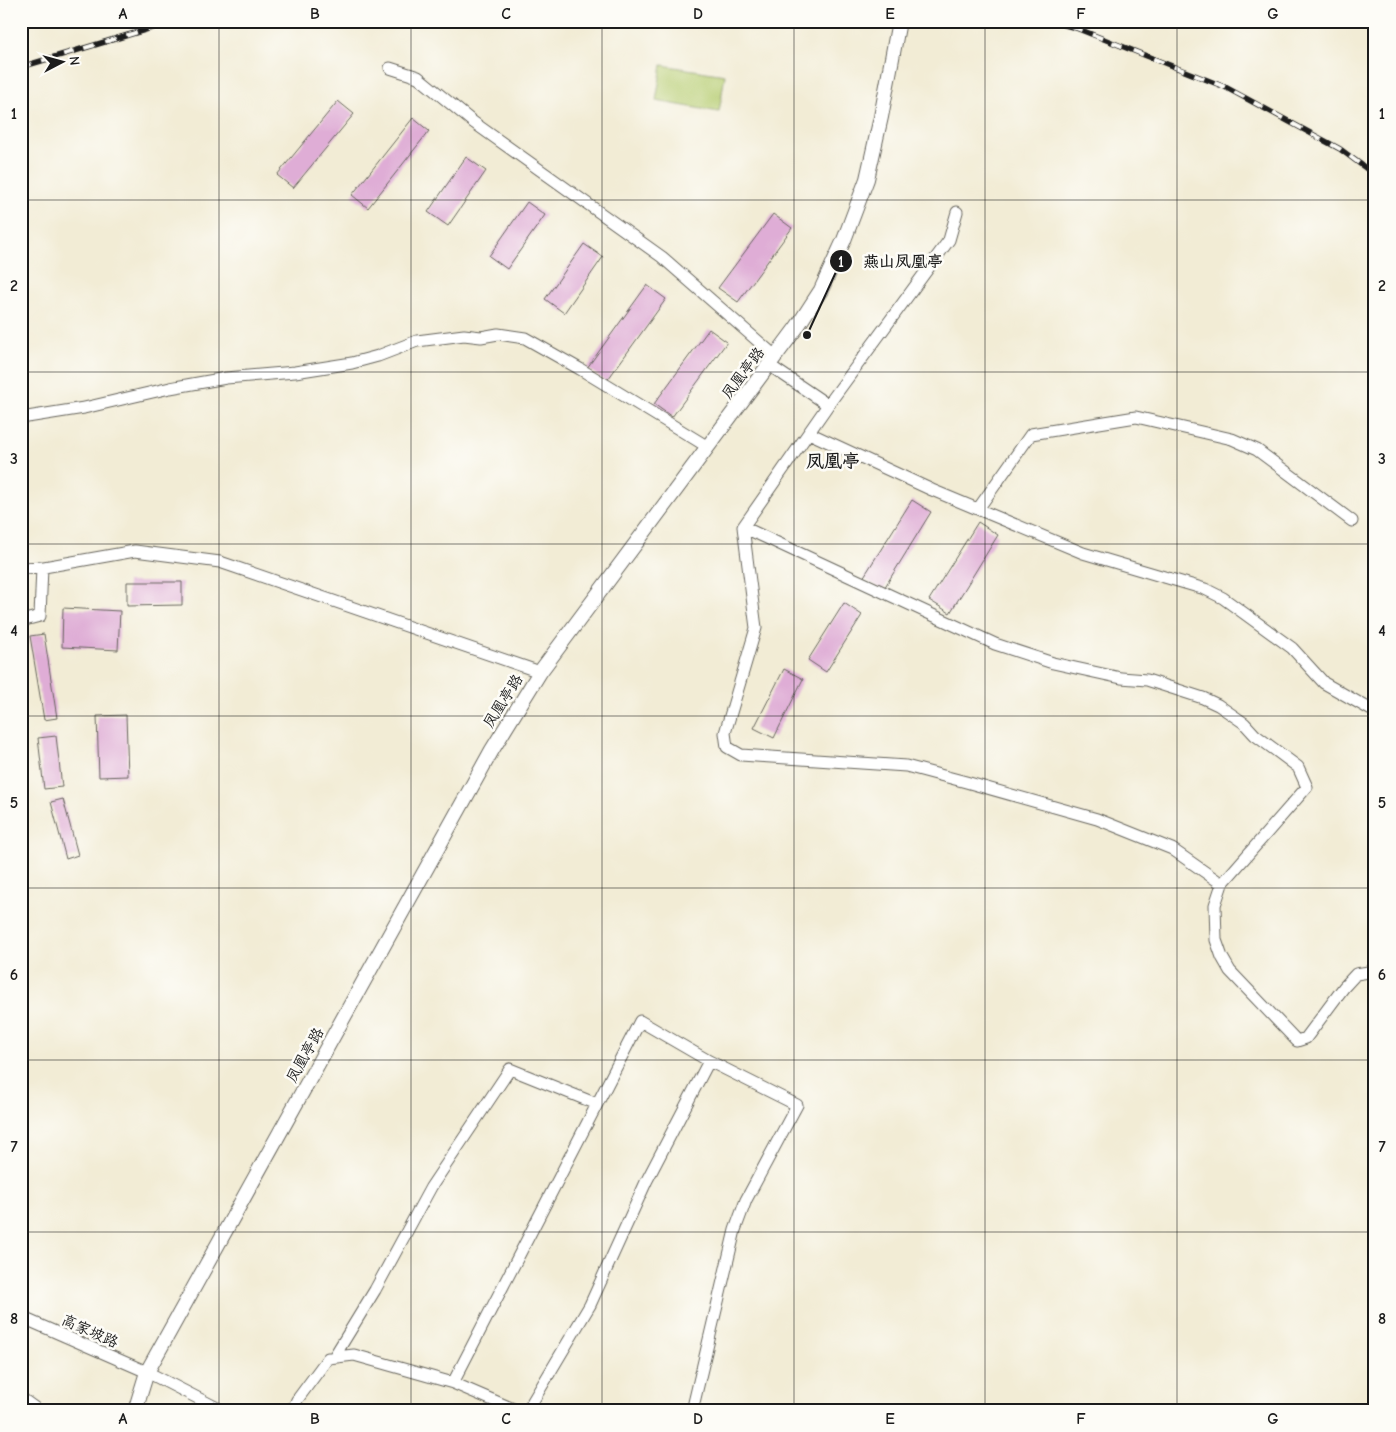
<svg xmlns="http://www.w3.org/2000/svg" width="1396" height="1432" viewBox="0 0 1396 1432" font-family="'Comic Neue','LXGW WenKai TC',sans-serif">
	<style>
		.green { fill: #b5cc70; stroke: #687446 }
		.building { fill: #dfadd6 }
		.lines { fill: none; stroke-linecap: round; stroke-linejoin: round }
		.minor-casing { stroke: #67655d; stroke-width: 13 }
		.tertiary-casing { stroke: #67655d; stroke-width: 16 }
		.minor { stroke: #fff; stroke-width: 11 }
		.tertiary { stroke: #fff; stroke-width: 14 }
		.rail-casing { stroke: #1c1c1c; stroke-width: 5.5 }
		.rail { stroke: #fdfcf7; stroke-width: 4; stroke-dasharray: 11; stroke-linecap: butt }
		.grid { fill: none; stroke: #1c1c1c; stroke-width: 1; stroke-opacity: 0.55 }
		.labels { text-anchor: middle; stroke-width: 5; stroke-linejoin: round; paint-order: stroke }
		.street-label { font-size: 15px; fill: #1c1c1c; stroke: #fdfcf7 }
		.quarter-label { font-size: 18px; font-weight: bold; fill: #1c1c1c; stroke: #fdfcf7 }
		.leader { fill: none; stroke: #1c1c1c; stroke-width: 2 }
		.callout-dot { fill: #1c1c1c; stroke: #fdfcf7; stroke-width: 2 }
		.mark-label { font-size: 15px; text-anchor: middle; font-weight: bold; fill: #fff }
		.callout-label { font-size: 16px; text-anchor: middle; font-weight: bold; fill: #1c1c1c; stroke: #fdfcf7; stroke-width: 5; stroke-linejoin: round; paint-order: stroke }
		.neatline { fill: none; stroke: #1c1c1c; stroke-width: 2 }
		.grid-label { font-size: 16px; text-anchor: middle; font-weight: bold; fill: #1c1c1c }
	</style>
	<rect width="100%" height="100%" fill="#fdfcf7"/>
	<filter id="ink" filterUnits="userSpaceOnUse"><feTurbulence type="fractalNoise" baseFrequency=".02" numOctaves="2"/><feDisplacementMap in="SourceGraphic" scale="10" xChannelSelector="R" yChannelSelector="G"/><feConvolveMatrix kernelMatrix="1 2 1 2 8 2 1 2 1" color-interpolation-filters="sRGB"/></filter>
	<filter id="wash" filterUnits="userSpaceOnUse"><feTurbulence type="fractalNoise" baseFrequency=".0096" numOctaves="4" result="noise"/><feDisplacementMap in="SourceGraphic" scale="20" xChannelSelector="R" yChannelSelector="G"/><feGaussianBlur stdDeviation="1.12" result="paint"/><feColorMatrix in="noise" values="0 0 0 0 0 0 0 0 0 0 0 0 0 0 0 0 0 1.4 0 .05"/><feComposite in="paint" operator="in"/></filter>
	<g filter="url(#wash)">
		<rect width="100%" height="100%" fill="#f2ecd5"/>
		<path class="green" d="M662,65L725,75L719,112L656,101Z"/>
		<g id="blocks">
			<path class="building" d="M338,101L354,114L293,188L277,175Z
				M413,118L429,131L368,208L352,195Z
				M466,157L486,171L448,226L428,212Z
				M527,202L545,215L507,269L489,256Z
				M773,214L792,228L738,302L718,288Z
				M584,244L603,257L564,313L545,299Z
				M647,285L666,299L606,382L587,368Z
				M709,329L727,342L672,417L654,404Z
				M912,500L931,512L883,590L863,578Z
				M978,522L998,535L950,613L929,600Z
				M127,582H182V605L127,606Z
				M844,603L862,615L826,672L808,660Z
				M63,608L120,611L118,650L62,647Z
				M44,634L57,718L44,720L30,636Z
				M784,669L803,679L774,738L754,728Z
				M126,715L128,776L99,777L97,716Z
				M56,736L62,787L44,789L38,738Z
				M63,799L78,855L66,859L51,802Z"/>
		</g>
	</g>
	<g filter="url(#ink)">
		<use href="#blocks" fill-opacity="0" stroke="#67655d" stroke-width="1"/>
		<g class="lines">
			<g class="minor-casing">
				<path id="minor" d="M390,68L418,77L473,122L662,257L775,356
					M769,365L828,405L743,527L756,628L725,733L727,747L741,755L906,766L966,782L1097,819L1172,849L1222,884
					M828,405L949,240L957,212
					M21,418L84,408L170,388L226,378L295,372L352,363L378,356L417,341L464,335L481,337L498,334L525,338L580,369L708,447
					M809,433L932,490L1083,553L1205,589L1223,598L1292,648L1324,683L1375,712
					M978,509L1031,434L1136,417L1232,439L1257,450L1352,521
					M743,527L995,644L1053,663L1121,678L1147,680L1203,698L1218,705L1244,723L1255,735L1298,767L1307,787L1222,884L1215,905L1216,940L1222,957L1230,971L1297,1041L1306,1038L1344,987L1356,974L1375,971
					M21,568L44,567L135,551L220,562L540,672
					M21,621L40,616L42,567
					M21,1317L147,1372L223,1411
					M334,1357L375,1290L431,1187L510,1069L597,1104
					M453,1383L640,1021L709,1061L797,1105L746,1200L735,1230L692,1411
					M21,1398L39,1411
					M292,1411L297,1400L328,1358L354,1355L453,1383L518,1411
					M527,1411L590,1305L646,1182L709,1061"/>
			</g>
			<g class="tertiary-casing">
				<path id="tertiary" d="M135,1411L147,1372L492,750L540,672L797,327L821,290L844,240L867,179L881,117L899,21"/>
			</g>
			<use href="#minor" class="minor"/>
			<use href="#tertiary" class="tertiary"/>
			<g class="rail-casing">
				<path id="rail" d="M1050,21L1076,28L1225,87L1340,149L1375,175
					M21,27L33,21
					M21,67L175,21"/>
			</g>
			<use href="#rail" class="rail"/>
		</g>
	</g>
	<path class="grid" d="M219,21V1411M411,21V1411M602,21V1411M794,21V1411M985,21V1411M1177,21V1411M21,200H1375M21,372H1375M21,544H1375M21,716H1375M21,888H1375M21,1060H1375M21,1232H1375"/>
	<g class="labels">
		<g class="street-label">
			<text transform="translate(743 373) rotate(-53)" y="5">凤凰亭路</text>
			<text transform="translate(503 701) rotate(-58)" y="5">凤凰亭路</text>
			<text transform="translate(305 1055) rotate(-61)" y="5">凤凰亭路</text>
			<text transform="translate(90 1331) rotate(24)" y="5">高家坡路</text>
		</g>
		<g class="quarter-label">
			<text x="833" y="467">凤凰亭</text>
		</g>
	</g>
	<path class="leader" d="M807 335L841 261"/>
	<g class="callout-dot">
		<circle cx="807" cy="335" r="5"/>
		<circle cx="841" cy="261" r="12"/>
	</g>
	<g class="mark-label">
		<text x="841" y="267">1</text>
	</g>
	<g class="callout-label">
		<text x="903" y="267">燕山凤凰亭</text>
	</g>
	<rect width="1396" height="1432" fill="none" stroke="#fdfcf7" stroke-width="55"/>
	<g transform="translate(62 62) rotate(84)" stroke="#fdfcf7" stroke-width="4" paint-order="stroke">
	<path d="M0-4L9 19L0 12L-9 19Z" fill="#1c1c1c"/>
	<text y="-8" font-size="14" font-weight="bold" text-anchor="middle" fill="#1c1c1c">N</text>
	</g>
	<rect x="28" y="28" width="1340" height="1376" class="neatline"/>
	<g class="grid-label">
		<text x="123" y="19">A</text>
		<text x="315" y="19">B</text>
		<text x="506" y="19">C</text>
		<text x="698" y="19">D</text>
		<text x="890" y="19">E</text>
		<text x="1081" y="19">F</text>
		<text x="1273" y="19">G</text>
		<text x="14" y="119">1</text>
		<text x="1382" y="119">1</text>
		<text x="14" y="291">2</text>
		<text x="1382" y="291">2</text>
		<text x="14" y="464">3</text>
		<text x="1382" y="464">3</text>
		<text x="14" y="636">4</text>
		<text x="1382" y="636">4</text>
		<text x="14" y="808">5</text>
		<text x="1382" y="808">5</text>
		<text x="14" y="980">6</text>
		<text x="1382" y="980">6</text>
		<text x="14" y="1152">7</text>
		<text x="1382" y="1152">7</text>
		<text x="14" y="1324">8</text>
		<text x="1382" y="1324">8</text>
		<text x="123" y="1424">A</text>
		<text x="315" y="1424">B</text>
		<text x="506" y="1424">C</text>
		<text x="698" y="1424">D</text>
		<text x="890" y="1424">E</text>
		<text x="1081" y="1424">F</text>
		<text x="1273" y="1424">G</text>
	</g>
</svg>
